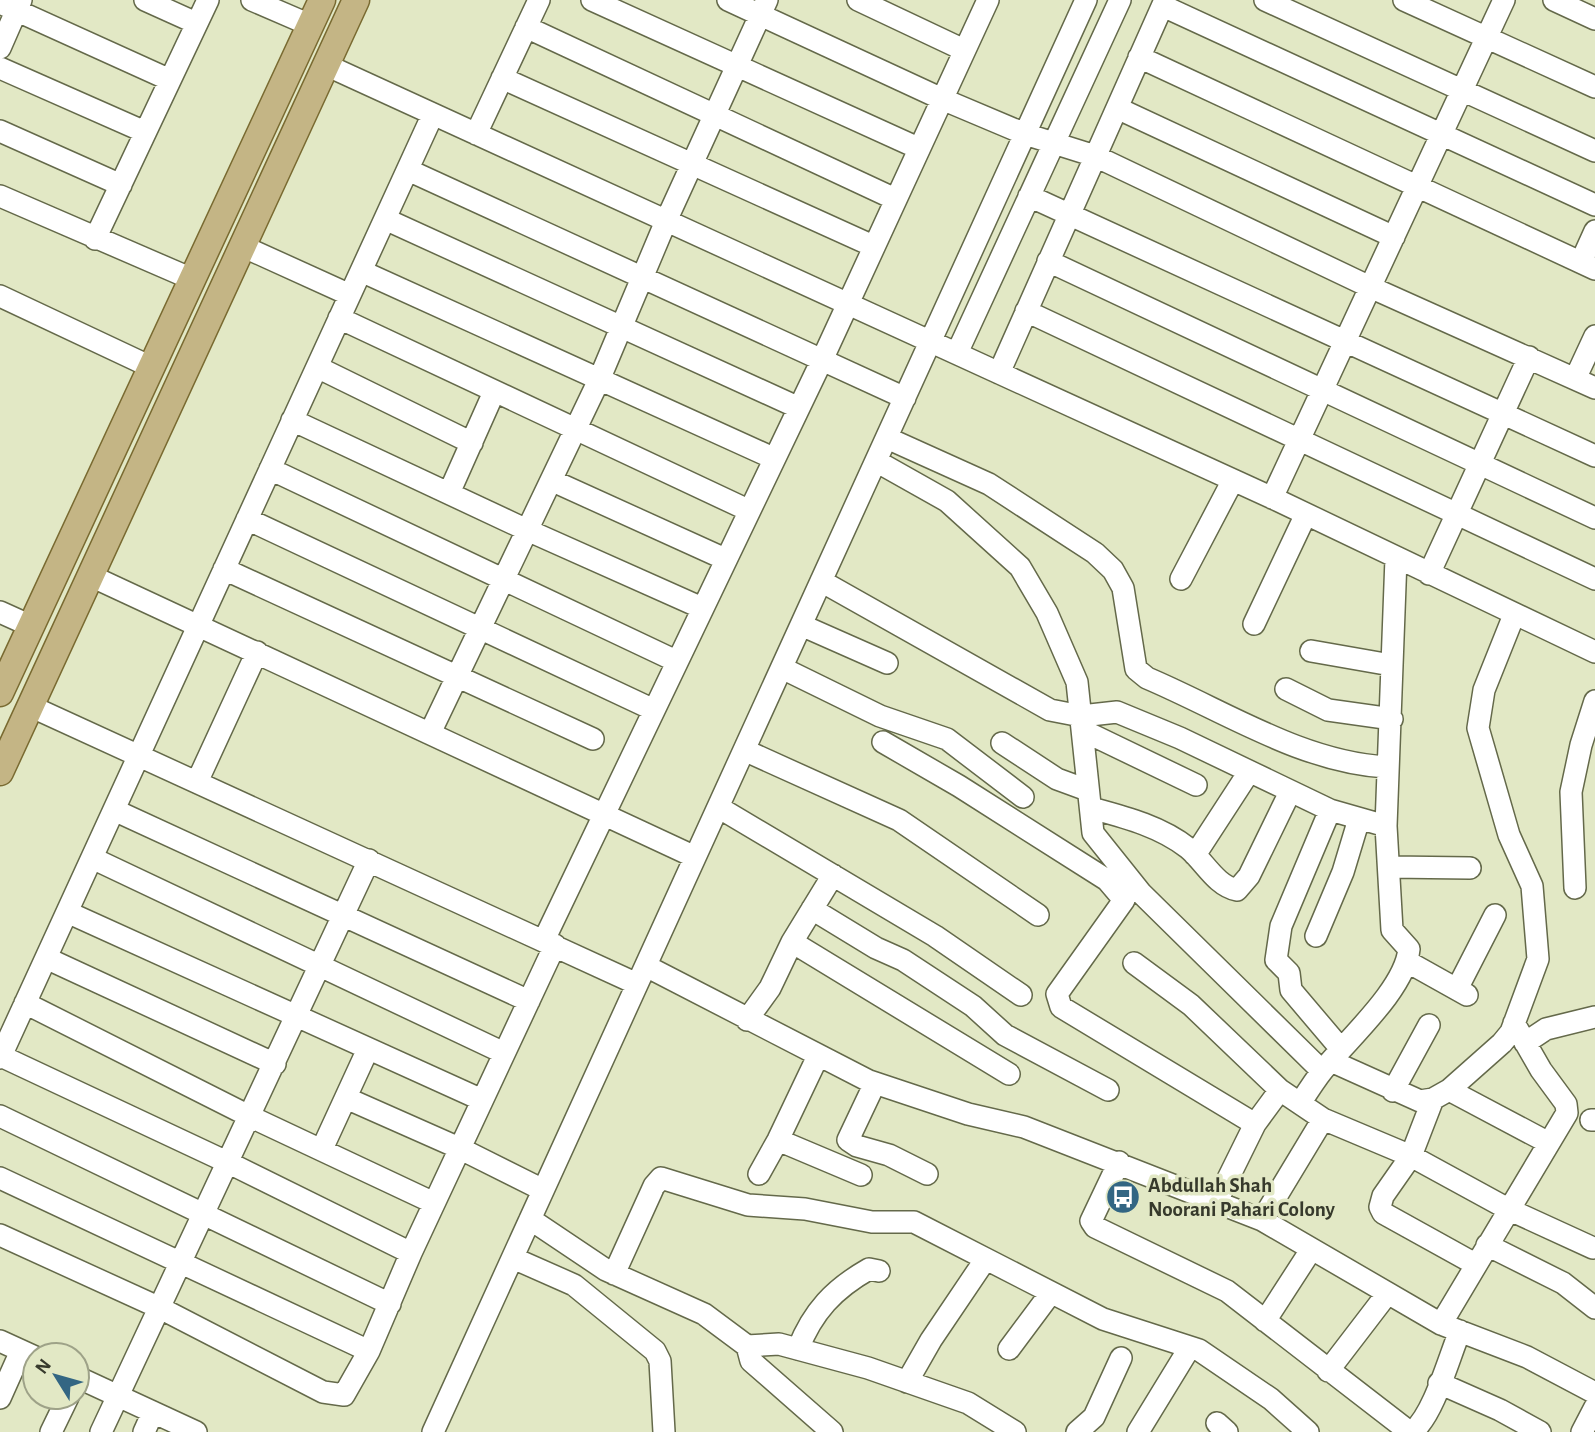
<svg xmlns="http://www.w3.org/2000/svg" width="1595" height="1432" viewBox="0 0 1595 1432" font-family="'Alegreya Sans',sans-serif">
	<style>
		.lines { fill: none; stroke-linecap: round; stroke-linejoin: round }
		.minor-casing { stroke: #64694a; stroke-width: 24 }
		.major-casing { stroke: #796a31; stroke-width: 29 }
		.minor { stroke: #fff; stroke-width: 21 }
		.major { stroke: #c4b585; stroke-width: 26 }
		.labels { text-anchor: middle; stroke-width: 7; stroke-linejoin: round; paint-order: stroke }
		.poi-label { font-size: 21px; font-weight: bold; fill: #373a2c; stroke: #e2e8c5; text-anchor: start }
	</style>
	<rect width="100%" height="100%" fill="#e2e8c5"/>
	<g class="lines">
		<g class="minor-casing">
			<path id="minor" d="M145,0L196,23
				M252,0L310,25
				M592,0L918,148
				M728,0L942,99L1025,134L1095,156L1370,287L1595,388
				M858,0L964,50
				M1265,0L1595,151
				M1404,0L1595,87
				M1554,0L1595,19
				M0,3L170,80
				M1163,6L1595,205
				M526,27L895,199
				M0,48L21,0
				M1139,57L1595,269
				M326,65L1279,501L1595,652
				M0,68L145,132
				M502,78L873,246
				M1117,108L1394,237
				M0,131L121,185
				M476,134L539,0
				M408,170L905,398
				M0,196L192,279
				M1029,196L1595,456
				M385,219L797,407
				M95,239L208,0
				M242,246L350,295
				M1048,261L1595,518
				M1581,262L1595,231
				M361,271L773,458
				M0,296L151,367
				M1026,311L1595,579
				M339,318L748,510
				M957,353L1120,0
				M317,367L472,443
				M999,373L1165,0
				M1575,379L1595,336
				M292,420L527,530L702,608
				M887,438L989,484L1095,553L1113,570L1123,588L1136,669L1147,678C1225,711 1301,762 1386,767
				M876,461L947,501L1020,567L1047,613L1077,682L1093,833L1141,893L1322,1071
				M270,469L676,661
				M553,481L725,559
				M449,493L494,392
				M1272,498L1504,0
				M247,519L654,710
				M224,569L593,739
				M1429,574L1529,357
				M91,576L695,857
				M1181,579L1233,480
				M821,581L1050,710L1081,716L1117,712L1180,738L1330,810L1386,826
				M0,612L31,626
				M1254,624L1306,514
				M801,625L887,663
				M1311,651L1391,665
				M782,668L880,716L947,739L1023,797
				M1286,689L1328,710L1392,719
				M30,706L637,984
				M1084,731L1196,785
				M430,733L599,380L666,221L767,0
				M883,742L959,786L1107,880L1124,900L1057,994L1061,1007L1255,1124
				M1002,743L1057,779L1087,790
				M744,750L899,820L1038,915
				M197,782L257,652
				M718,807L935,936L1021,995
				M1091,808C1124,817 1160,826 1188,848C1204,861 1216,886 1237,890L1249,876L1290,792
				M114,810L529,1001
				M1330,810L1281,926L1276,960L1289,973L1291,990L1341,1049
				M1195,855L1249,772
				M92,858L504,1053
				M1390,867L1470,868
				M1575,888L1571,792L1581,745L1595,701
				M812,909L876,948L903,960L973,1006L1005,1035L1108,1090
				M67,912L482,1100
				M1316,936L1343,872L1359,819
				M544,940L822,360L988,0
				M792,942L1009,1074
				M46,958L275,1064
				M1408,962L1467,995
				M1134,963L1191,1005L1280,1090L1323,1119L1411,1156L1508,1209L1593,1248
				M646,966L869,1081L968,1114L1024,1127L1262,1220L1441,1324L1527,1357L1595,1393
				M1457,989L1495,915
				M25,1003L249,1116L434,1203
				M747,1020L770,988L792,942L833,875
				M1525,1043L1546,1029L1595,1017
				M1,1056L229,1163L411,1253
				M0,1058L433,114
				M1331,1061L1420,1101L1433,1099L1449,1090L1502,1043L1511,1032L1538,959L1532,886L1509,835L1478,728L1484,690L1514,615
				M875,1083L848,1140L857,1146L889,1155L927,1174
				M1449,1090L1549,1143
				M1393,1091L1429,1025
				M346,1098L459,1148L543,1190
				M1433,1099L1411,1156L1383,1196L1380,1207L1383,1213L1475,1264
				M1301,1102C1308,1091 1315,1080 1323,1070C1348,1039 1405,989 1409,949L1392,930L1386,826L1396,558
				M0,1116L390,1304
				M1591,1120H1595
				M778,1140L861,1175
				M322,1149L368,1049
				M1119,1162L1091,1221L1095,1227L1227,1291L1407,1430L1413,1431C1434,1414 1449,1357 1460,1331
				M759,1174L778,1140L818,1056
				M0,1178L369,1351
				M1216,1203L1255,1124L1280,1090
				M530,1219L606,1270L704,1314L747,1346L751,1361L832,1432
				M1262,1220L1323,1119
				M0,1235L160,1308L323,1392L344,1395L369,1351L411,1253L555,945
				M1487,1245L1563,1283L1595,1308
				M513,1258L574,1285L655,1351L660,1361L664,1432
				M614,1274L654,1186L661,1178L748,1205L805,1209L872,1222H914L1103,1319L1199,1350L1271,1399L1308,1432
				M1265,1321L1311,1250
				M1441,1324L1567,1113L1566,1104L1541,1070L1514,1023
				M0,1341L35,1357
				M747,1346L779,1344L868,1368L968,1403L1015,1432
				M798,1349C813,1311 834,1289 869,1269L879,1271
				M1009,1349L1050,1294
				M1328,1371L1387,1294
				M77,1377L196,1432
				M907,1382L931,1340L985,1260
				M1439,1383L1500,1410L1540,1432
				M0,1398L21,1351
				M1217,1423L1227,1432
				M51,1432L68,1397
				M101,1432L369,860
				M144,1432L153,1412
				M433,1432L1086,0
				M1077,1432L1094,1417L1121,1358
				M1138,1432L1190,1347
				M1582,1432L1595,1407"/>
		</g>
		<g class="major-casing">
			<path id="major" d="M0,693L322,0
				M0,772L356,0"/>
		</g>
		<use href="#minor" class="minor"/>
		<use href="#major" class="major"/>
	</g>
	<defs>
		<g id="bus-disc" transform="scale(1.75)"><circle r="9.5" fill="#336683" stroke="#e2e8c5"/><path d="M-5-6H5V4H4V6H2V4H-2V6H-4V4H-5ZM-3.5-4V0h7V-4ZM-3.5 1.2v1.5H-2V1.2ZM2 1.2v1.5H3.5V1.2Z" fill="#fff"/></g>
	</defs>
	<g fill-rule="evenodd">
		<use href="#bus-disc" x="1123" y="1197"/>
	</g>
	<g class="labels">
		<g class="poi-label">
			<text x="1148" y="1192">Abdullah Shah<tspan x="1148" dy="24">Noorani Pahari Colony</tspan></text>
		</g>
	</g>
	<g transform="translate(56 1376) rotate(307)"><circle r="33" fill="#e2e8c5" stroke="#9ea288" stroke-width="2"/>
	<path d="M0-5L12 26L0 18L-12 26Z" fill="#336683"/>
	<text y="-10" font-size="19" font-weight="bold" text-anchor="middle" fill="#373a2c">N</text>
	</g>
</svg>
